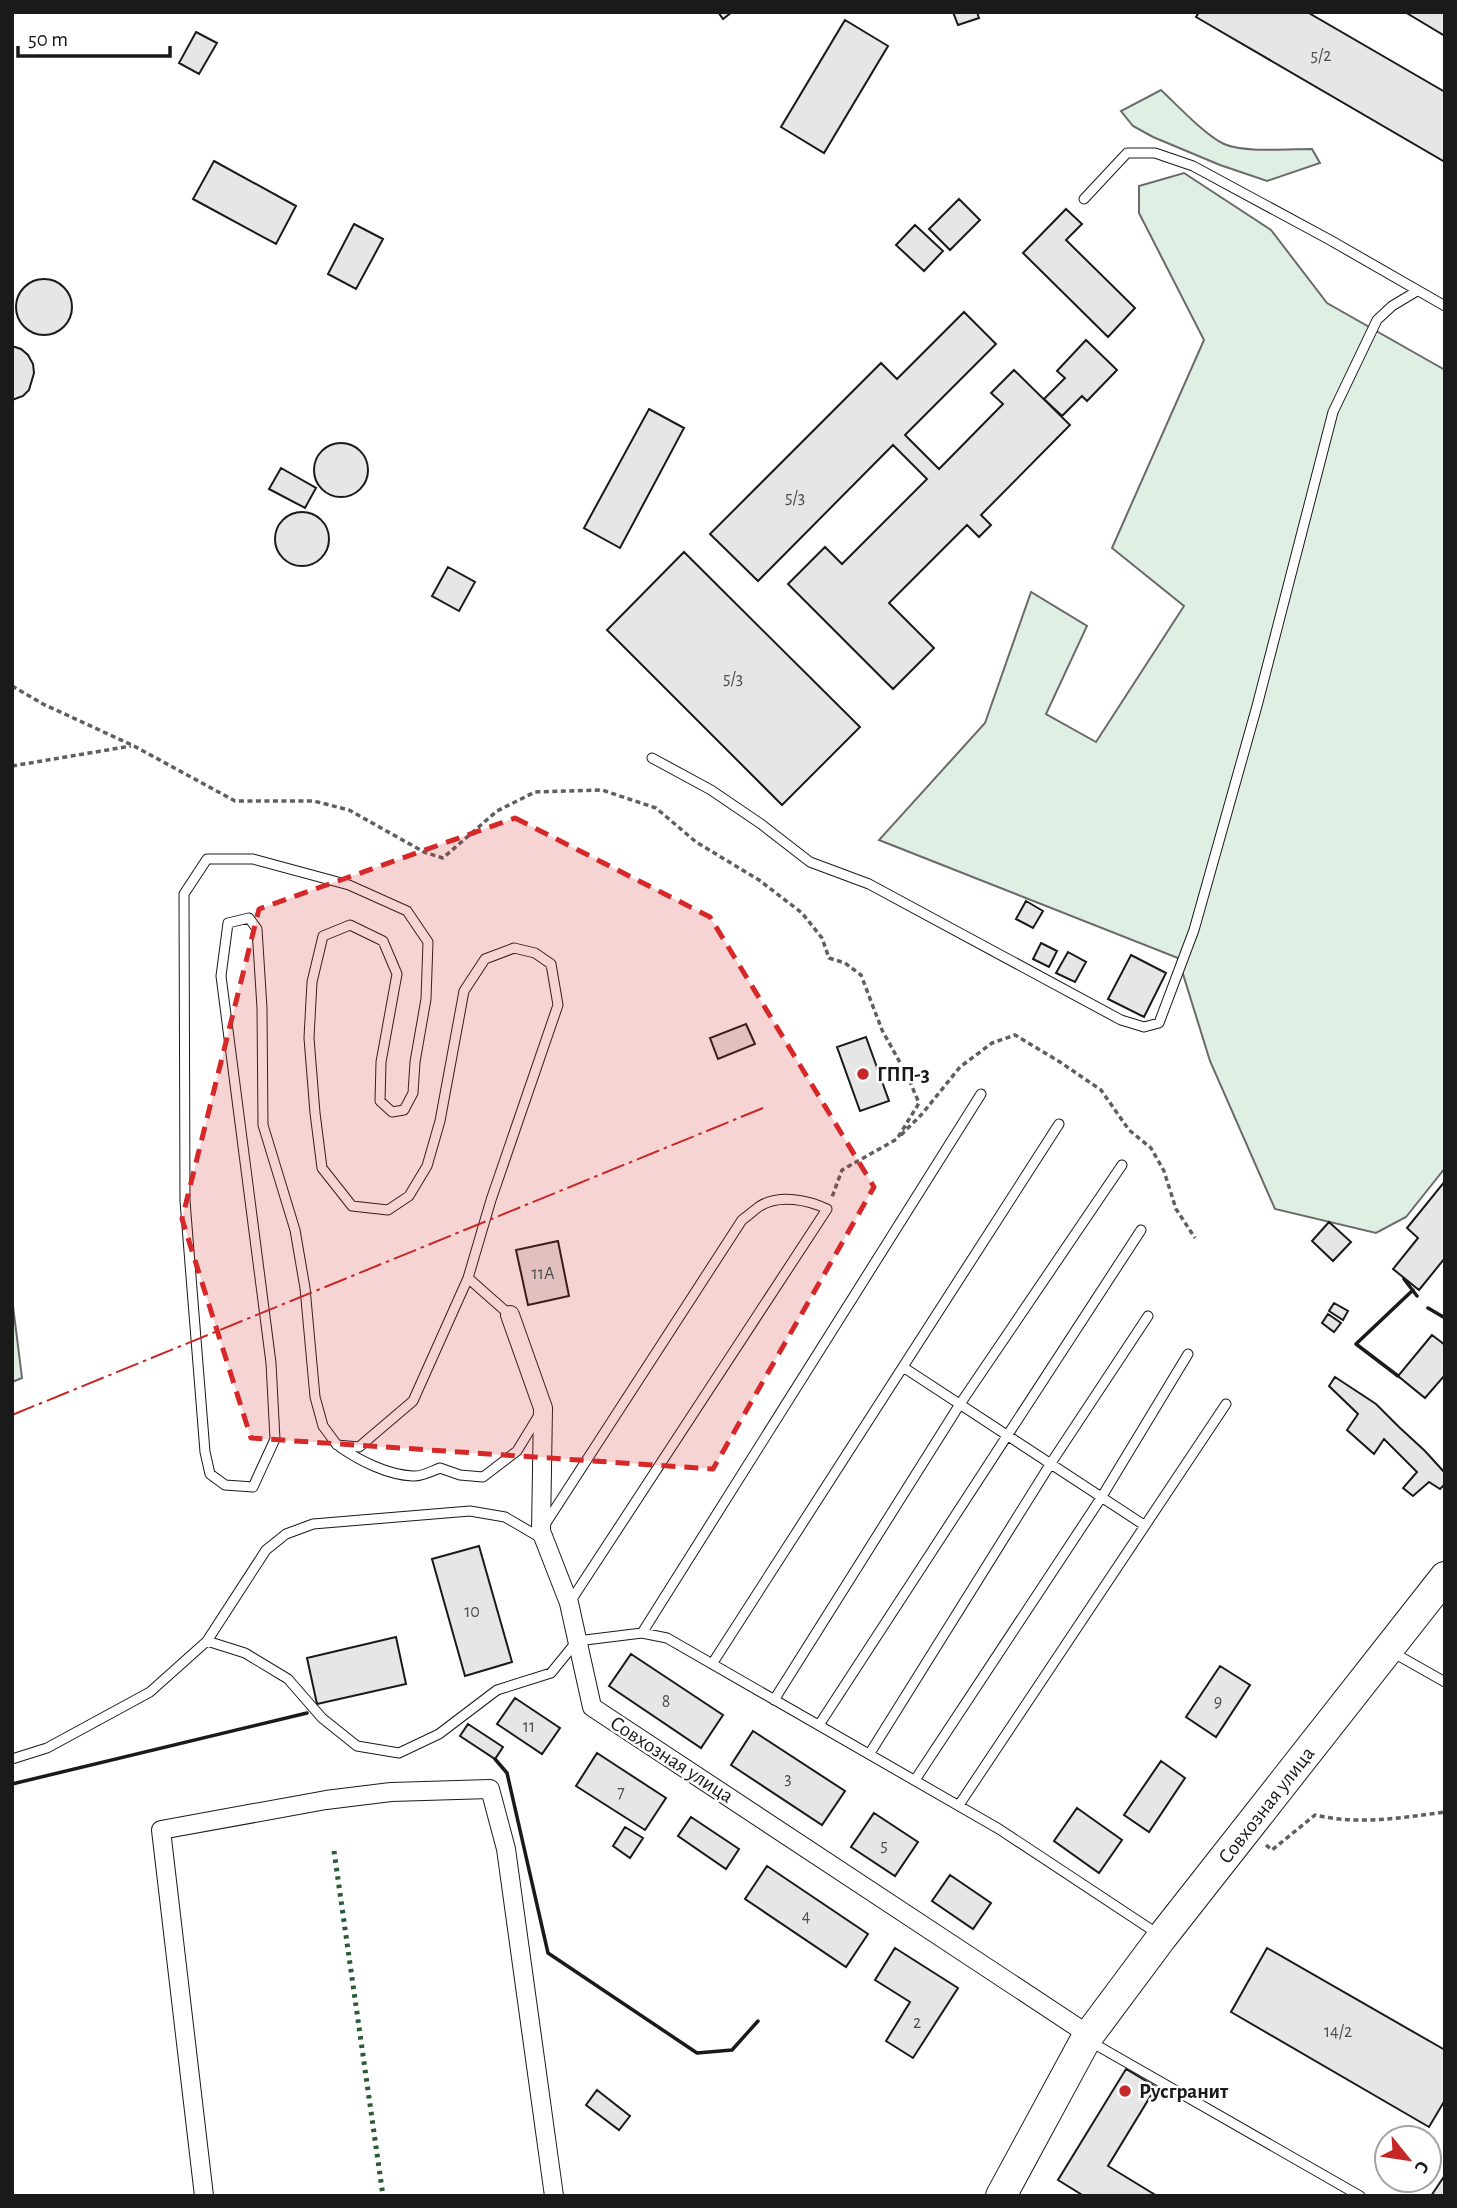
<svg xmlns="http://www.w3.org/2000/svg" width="1457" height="2208" viewBox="0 0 1457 2208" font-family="'Alegreya Sans',sans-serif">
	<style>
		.green { fill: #e0efe3; stroke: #6a6a6a; stroke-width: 2 }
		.building { fill: #e6e6e6; stroke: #1a1a1a; stroke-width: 2 }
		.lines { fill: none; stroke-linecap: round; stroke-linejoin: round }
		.lane-casing { stroke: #1a1a1a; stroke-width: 11 }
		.street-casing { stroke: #1a1a1a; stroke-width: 20 }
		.primary-casing { stroke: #1a1a1a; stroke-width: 32 }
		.path { stroke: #5f5f5f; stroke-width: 3.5; stroke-dasharray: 5 3.5; stroke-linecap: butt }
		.lane { stroke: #fff; stroke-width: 9 }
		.street { stroke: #fff; stroke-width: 18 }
		.primary { stroke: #fff; stroke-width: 30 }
		.hedge { stroke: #2b5a34; stroke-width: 5; stroke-dasharray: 3.5 5; stroke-linecap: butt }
		.wall { stroke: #1a1a1a; stroke-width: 3.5 }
		.power { stroke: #c62828; stroke-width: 2; stroke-dasharray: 24 5 3.5 5; stroke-linecap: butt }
		.marked { fill: #d62828; fill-opacity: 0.2; stroke: #d62828; stroke-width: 5; stroke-dasharray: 14 9; stroke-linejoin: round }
		.poi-dot { fill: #c62828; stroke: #fff; stroke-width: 2.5 }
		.labels { text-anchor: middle; stroke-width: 5; stroke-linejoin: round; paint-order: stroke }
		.number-label { font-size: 18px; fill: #4d4d4d }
		.poi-label { font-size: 21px; font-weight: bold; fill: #1a1a1a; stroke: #fff; text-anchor: start }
		.street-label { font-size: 21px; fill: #1a1a1a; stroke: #fff }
	</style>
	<rect width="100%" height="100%" fill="#fff"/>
	<path class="green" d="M1161,90C1177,105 1205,135 1224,144C1244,153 1290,149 1312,149L1320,163L1267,181L1220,165L1153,137L1133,126L1121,111Z
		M1184,173L1271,230L1327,303L1445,370V1168L1406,1217L1376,1233L1275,1209L1210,1061L1178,958L879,840L985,723L1031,592L1087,626L1046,714L1096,742L1184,606L1112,548L1204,340L1139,213V186Z
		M12,1298L22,1378L12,1382Z"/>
	<path class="building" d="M718,12H732L723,19Z
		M953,12H977L979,18L958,25Z
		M1199,12H1307L1445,92V162L1196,17Z
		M1405,12H1445V36Z
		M845,20L888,46L824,153L781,127Z
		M196,32L217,43L199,74L179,63Z
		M214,161L296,206L276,244L193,199Z
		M959,199L980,220L950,250L929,229Z
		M1066,209L1082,224L1066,240L1135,308L1108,337L1023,253Z
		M354,224L383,239L356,289L328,274Z
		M915,225L943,251L924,271L896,245Z
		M16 307a28 28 0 1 1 56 0a28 28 0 1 1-56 0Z
		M964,312L996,344L905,435L939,469L1003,404L991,393L1014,370L1070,425L981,515L991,525L979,537L967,525L889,603L934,648L893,689L788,584L825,547L842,564L927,479L893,445L758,581L710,534L881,363L897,379Z
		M1086,340L1117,370L1087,401L1082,396L1062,416L1044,399L1065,378L1057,371Z
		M12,346L21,349L28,355L33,364L34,373L29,390L23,396L12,400Z
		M649,409L684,428L620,548L584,528Z
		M314 470a27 27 0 1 1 54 0a27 27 0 1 1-54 0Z
		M281,468L316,488L305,508L269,489Z
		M275 539a27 27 0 1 1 54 0a27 27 0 1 1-54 0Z
		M684,552L860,727L782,805L607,630Z
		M448,567L475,582L459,611L432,596Z
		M1026,901L1043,911L1033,928L1016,919Z
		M1041,943L1057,951L1049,967L1033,959Z
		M1068,952L1086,962L1075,982L1056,973Z
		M1131,955L1166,973L1144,1017L1108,999Z
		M746,1024L755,1044L718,1059L710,1038Z
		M866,1037L889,1101L860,1111L837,1047Z
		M1445,1181V1258L1419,1290L1393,1269L1418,1238L1407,1228Z
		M1329,1222L1351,1242L1333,1261L1312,1241Z
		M558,1241L569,1296L528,1305L516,1250Z
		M1334,1303L1348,1311L1343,1320L1329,1311Z
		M1328,1314L1341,1323L1334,1332L1322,1323Z
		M1432,1335L1445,1345V1375L1425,1398L1398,1376Z
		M1335,1377L1376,1404L1399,1427L1425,1451L1445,1473V1484L1440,1489L1429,1482L1413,1496L1403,1488L1417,1472L1384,1439L1374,1454L1347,1430L1358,1414L1329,1386Z
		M479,1546L512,1662L465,1676L432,1559Z
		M396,1637L406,1684L317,1704L307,1658Z
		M631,1654L723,1715L701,1748L609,1686Z
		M1220,1666L1250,1685L1216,1737L1186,1717Z
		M515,1698L560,1728L542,1754L497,1724Z
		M468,1724L503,1747L495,1759L460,1736Z
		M753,1731L845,1791L822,1825L731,1765Z
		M597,1753L666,1798L645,1830L576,1786Z
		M1161,1761L1185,1778L1149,1832L1124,1815Z
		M1077,1808L1122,1840L1099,1873L1054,1841Z
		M874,1813L918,1842L895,1876L851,1847Z
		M691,1817L739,1849L726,1869L678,1836Z
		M625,1827L643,1838L630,1858L613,1846Z
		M767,1866L868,1934L846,1967L745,1899Z
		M950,1875L991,1903L973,1929L932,1901Z
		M895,1948L958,1988L913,2058L886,2041L910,2002L875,1980Z
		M1267,1948L1445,2050V2100L1429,2127L1231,2012Z
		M1126,2069L1156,2087L1108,2166L1157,2196H1084L1058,2180Z
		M597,2090L630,2116L619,2130L586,2105Z
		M1445,2175V2196H1431Z"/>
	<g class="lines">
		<g class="lane-casing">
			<path id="lane" d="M1084,199L1127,153H1155L1193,166L1330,240L1445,306
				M652,758L711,790L761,824L810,862L869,884L1121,1020L1144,1027L1159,1023L1194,930L1257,706L1333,412L1377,320L1392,306L1417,291
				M207,859H253L349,885L407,911L428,942L426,999L415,1062L413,1093L404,1110L392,1112L380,1101L381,1062L397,974L383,941L350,925L323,936L312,982L309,1038L315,1113L322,1168L352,1206L388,1210L409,1196L427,1166L440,1121L464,991L485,959L514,948L535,953L551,964L558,1005L491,1200L468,1278L413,1401L359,1447L337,1445L323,1426L315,1397L305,1288L295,1230L263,1125L262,1008L257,929L249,918L228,923L221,976L271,1363L275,1439L253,1487L225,1485L210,1474L205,1452L185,1201L184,894Z
				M468,1278L510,1315
				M903,1367L1144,1525
				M340,1447C360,1461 388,1475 413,1476C421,1477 432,1471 440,1468L460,1475L483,1477L517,1451L539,1415
				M544,1526L742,1220C748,1216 754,1210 760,1206C780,1194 808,1200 827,1209L570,1602
				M642,1633L981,1094
				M207,1641L245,1653L288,1679L322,1718L357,1746L399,1753L439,1734L497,1690L551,1673L577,1641L642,1633L667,1638L999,1829L1158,1934
				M1392,1652L1445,1682
				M712,1664L1059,1124
				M774,1700L960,1404L1122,1165
				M819,1725L1141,1230
				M870,1753L1051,1463L1148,1316
				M12,1759L47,1748L150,1692L207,1641L266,1550L286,1534L313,1524L470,1511L505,1517L541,1538
				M915,1780L1101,1498L1188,1354
				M959,1805L1226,1404
				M1091,2042L1360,2196"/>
		</g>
		<g class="street-casing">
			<path id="street" d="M510,1315L543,1408L541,1531L569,1603L592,1707L1089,2035
				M204,2196L161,1830L326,1800L391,1792L490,1789L506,1849L554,2196"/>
		</g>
		<g class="primary-casing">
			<path id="primary" d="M1001,2196L1086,2039L1162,1937L1445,1577"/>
		</g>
		<path class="path" d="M12,686L43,704L134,746L235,801H314L349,810L424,852L443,858L497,811L535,792L602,790L656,808L696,842L759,880L802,913L822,938L829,958L845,963L861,975L882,1030L908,1077L919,1103L897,1139L842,1170L832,1197
			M12,766L131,746
			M901,1135L922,1114L960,1067L992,1043L1015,1035L1060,1062L1101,1090L1129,1130L1151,1148L1164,1171L1176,1209L1195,1238
			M1266,1845L1272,1850L1315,1815C1358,1825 1401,1818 1445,1812"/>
		<use href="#lane" class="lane"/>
		<use href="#street" class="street"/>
		<use href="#primary" class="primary"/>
		<path class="hedge" d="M334,1851L383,2196"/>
		<path class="wall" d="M1404,1279L1417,1296
			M1428,1308L1445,1318
			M1398,1376L1356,1344L1413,1290
			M495,1759L507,1773L548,1953L697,2053L732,2050L758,2021
			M12,1784L307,1713"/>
		<path class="power" d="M12,1415L763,1108"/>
	</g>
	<path class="marked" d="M515,818L710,917L874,1187L713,1469L251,1438L182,1219L259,909Z"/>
	<g class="poi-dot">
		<circle cx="863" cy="1074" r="7"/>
		<circle cx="1125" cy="2091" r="7"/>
	</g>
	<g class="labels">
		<g class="number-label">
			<text x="1321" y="61">5/2</text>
			<text x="795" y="503">5/3</text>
			<text x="733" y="684">5/3</text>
			<text x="543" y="1279">11А</text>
			<text x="472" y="1617">10</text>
			<text x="666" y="1707">8</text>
			<text x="1218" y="1707">9</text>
			<text x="529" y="1732">11</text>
			<text x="788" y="1784">3</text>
			<text x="621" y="1798">7</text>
			<text x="884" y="1851">5</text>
			<text x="806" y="1922">4</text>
			<text x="917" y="2028">2</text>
			<text x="1338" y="2037">14/2</text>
		</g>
		<g class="poi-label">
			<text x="877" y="1081">ГПП-3</text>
			<text x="1139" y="2098">Русгранит</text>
		</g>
		<g class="street-label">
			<text transform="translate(672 1759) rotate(33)" y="7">Совхозная улица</text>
			<text transform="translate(1266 1805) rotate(-52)" y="7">Совхозная улица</text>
		</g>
	</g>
	<rect width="1457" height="2208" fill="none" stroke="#1a1a1a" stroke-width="28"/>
	<g transform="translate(1408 2159) rotate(120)"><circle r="33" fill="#ffffff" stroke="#a3a3a3" stroke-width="2"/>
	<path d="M0-5L12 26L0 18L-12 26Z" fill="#c62828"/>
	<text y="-10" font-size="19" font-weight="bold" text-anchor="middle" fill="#1a1a1a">С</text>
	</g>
	<path d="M18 46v10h152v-10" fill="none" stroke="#1a1a1a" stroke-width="3.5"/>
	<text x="28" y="46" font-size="21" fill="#1a1a1a" stroke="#ffffff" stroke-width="5" paint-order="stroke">50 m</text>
</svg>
